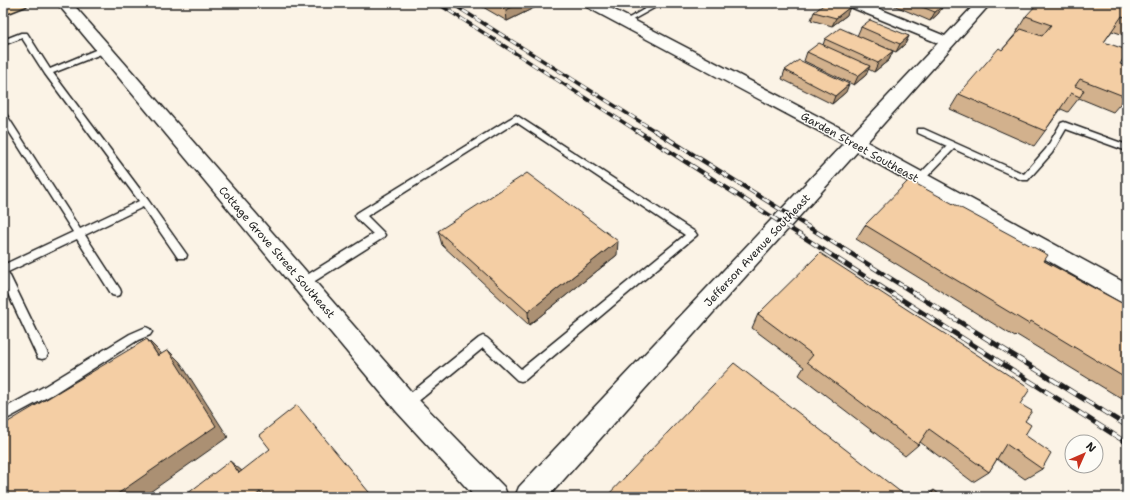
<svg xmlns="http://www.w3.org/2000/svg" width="1130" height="500" viewBox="0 0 1130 500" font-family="'Shantell Sans',sans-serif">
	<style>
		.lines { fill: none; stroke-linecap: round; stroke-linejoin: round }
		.lane-casing { stroke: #1c1c1c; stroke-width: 3 }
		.street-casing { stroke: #1c1c1c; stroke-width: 3 }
		.primary-casing { stroke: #1c1c1c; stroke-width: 3 }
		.lane { fill: #fdfcf7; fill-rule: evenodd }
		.street { fill: #fdfcf7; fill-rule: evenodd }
		.primary { fill: #fddcac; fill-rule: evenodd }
		.rail-far2-casing { stroke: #1c1c1c; stroke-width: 3.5 }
		.rail-far1-casing { stroke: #1c1c1c; stroke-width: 4.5 }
		.rail-casing { stroke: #1c1c1c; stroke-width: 5 }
		.rail-far2 { stroke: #fdfcf7; stroke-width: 2.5; stroke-dasharray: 7; stroke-linecap: butt }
		.rail-far1 { stroke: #fdfcf7; stroke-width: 3; stroke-dasharray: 8; stroke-linecap: butt }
		.rail { stroke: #fdfcf7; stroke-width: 3.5; stroke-dasharray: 10; stroke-linecap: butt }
		.wall { fill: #d2b18d; stroke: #1c1c1c }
		.shaded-wall { fill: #ab9073; stroke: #1c1c1c }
		.building { fill: #f4cea4; stroke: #1c1c1c }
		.labels { text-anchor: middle; stroke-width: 3; stroke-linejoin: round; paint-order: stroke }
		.street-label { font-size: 11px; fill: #1c1c1c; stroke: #fdfcf7 }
	</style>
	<rect width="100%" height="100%" fill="#fbf3e6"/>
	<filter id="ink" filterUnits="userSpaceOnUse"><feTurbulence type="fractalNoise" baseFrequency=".025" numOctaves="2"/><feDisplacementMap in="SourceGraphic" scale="8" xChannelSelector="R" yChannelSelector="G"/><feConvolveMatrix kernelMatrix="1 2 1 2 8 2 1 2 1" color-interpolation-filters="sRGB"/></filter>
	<g filter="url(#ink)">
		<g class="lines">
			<g class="lane-casing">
				<path id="lane" d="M655,3H663L627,23L622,22Z
					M21,33H27L50,69L100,48H106V52L53,73L148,200L187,255L186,258H178L143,207L85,235L120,289L121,292L120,295L116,296L112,295L77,239L8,272L48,354L46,358L42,359L38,358L3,283V265L73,232L3,122V113L6,114L80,229L139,201L45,74L22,38L3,45V40Z
					M516,115L695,232L697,235L525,380L521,381L517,380L483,348L410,408L406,410L402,408L400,404L402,400L479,338L483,336L487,338L521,369L685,235L516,122L367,216L383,232L385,235L383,238L307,286H299L298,283L299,280L373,234L357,219L355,216L357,213Z
					M1064,122L1127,145V151L1066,129L1052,153L1028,180H1022L954,149L922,182H916L914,180L947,146L918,133V129H924L1024,174L1046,149L1061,123Z
					M146,327L150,329L152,332L150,335L138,340L53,394L3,421V409L45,386L130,334Z"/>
			</g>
			<g class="street-casing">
				<path id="street" d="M57,3H72L415,396L504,487L508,497H475L397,412Z
					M583,3H601L852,134L938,43L848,6L846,3H865L945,36L976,3H991L867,142L1127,284V304L1119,301L857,152L548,497H515L519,487L843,144L585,6Z"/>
			</g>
			<g class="primary-casing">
				<path id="primary" d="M8,3H28L26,6L3,15V5Z"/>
			</g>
			<use href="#lane" class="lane"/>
			<use href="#street" class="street"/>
			<use href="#primary" class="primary"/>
			<g class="rail-far2-casing">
				<path id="rail-far2" d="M437,3L637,131
					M451,3L655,131"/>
			</g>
			<g class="rail-far1-casing">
				<path id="rail-far1" d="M636,130L894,295
					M654,130L917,295"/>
			</g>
			<g class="rail-casing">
				<path id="rail" d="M893,294L1127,443
					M915,294L1127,426"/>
			</g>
			<use href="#rail-far2" class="rail-far2"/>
			<use href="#rail-far1" class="rail-far1"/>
			<use href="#rail" class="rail"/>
		</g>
		<path class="wall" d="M476,3H544L507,21Z
			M765,3H781L774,7Z
			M894,3H935L943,6L938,14L930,21L893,5Z
			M1127,3V36L1112,31L1104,42L1120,64L1126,97L1113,112L1079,98L1068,112L1061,109L1045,131L1034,146L950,109L959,94L1002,50L1018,31H1017L1026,16L1056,5Z
			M814,12L847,15L832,26L811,20Z
			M861,27L909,36L905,44L896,52L857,36Z
			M825,39L893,51L889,60L874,72L868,69L866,75L854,85L804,61L807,52L823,45Z
			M785,70L846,92L832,104L782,79Z
			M865,225L1044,261L1127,306V402L1017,335L1015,337L856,239Z
			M438,231L617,255L529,325L442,245Z
			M758,314L1020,404L1025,421V435L1042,469L1025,479L997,459L989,472L973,482L920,442L918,445L905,456L799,375L804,367L752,328Z
			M934,490L942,497H924Z"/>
		<path class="shaded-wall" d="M520,3H544L507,21L506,10Z
			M775,3H781L774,7Z
			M943,6L938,14L930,21L935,12Z
			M850,7L847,15L832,26L836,18Z
			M909,36L905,44L896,52L900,44Z
			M893,51L889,60L874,72L878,63Z
			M870,66L866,75L854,85L858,76Z
			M849,84L846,92L832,104L835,96Z
			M618,241L617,255L529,325L528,312Z
			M147,339L160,352L171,368L158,356Z
			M168,350L180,362L228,437L143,497H113Z
			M230,461L242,471L239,473Z
			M260,492L267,497H254Z"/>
		<path class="building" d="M494,3H520L506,10Z
			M826,3H840L850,7L836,18L814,12Z
			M912,3H935L943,6L935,12Z
			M1038,3H1049L1056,5L1058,3H1127V18L1122,16L1104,42L1127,50V53L1120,64L1127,66V95L1126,97L1080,79L1075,86L1084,90L1080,97L1071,93L1045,131L959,94L999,48L1002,50L1021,29L1042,36L1051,25L1026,16Z
			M870,20L909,36L900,44L861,27Z
			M840,28L893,51L878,63L825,39Z
			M819,43L870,66L858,76L807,52Z
			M799,60L849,84L835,96L785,70Z
			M527,173L618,241L528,312L438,231Z
			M909,180L1048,255L1044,261L1127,306V379L1031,321L1029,324L865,225Z
			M820,253L1030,389L1020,404L1032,411L1025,421L1031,425L1025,435L1051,453L1042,469L1006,444L989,472L929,429L918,445L807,362L813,355L758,314Z
			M147,339L158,356L168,350L216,426L113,497H3V425Z
			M734,363L907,497H606Z
			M297,405L373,497H264L260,492L254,497H183L230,461L239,473L270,449L259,435Z
			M934,490L942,497H930Z"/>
	</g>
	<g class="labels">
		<g class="street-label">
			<text transform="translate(860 147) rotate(29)" y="4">Garden Street Southeast</text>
			<text transform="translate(757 250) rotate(-47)" y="4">Jefferson Avenue Southeast</text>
			<text transform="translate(277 252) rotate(49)" y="4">Cottage Grove Street Southeast</text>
		</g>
	</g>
	<rect width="1130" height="500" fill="none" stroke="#fdfcf7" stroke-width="16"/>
	<rect x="8" y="8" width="1114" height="484" fill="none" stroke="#1c1c1c" stroke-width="1.5" filter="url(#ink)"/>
	<g transform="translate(1084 454) rotate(45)"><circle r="19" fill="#fdfcf7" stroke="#a3a29f"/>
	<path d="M0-3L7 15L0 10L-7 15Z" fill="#c8321e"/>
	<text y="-6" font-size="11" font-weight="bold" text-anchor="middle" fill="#1c1c1c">N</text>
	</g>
</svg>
